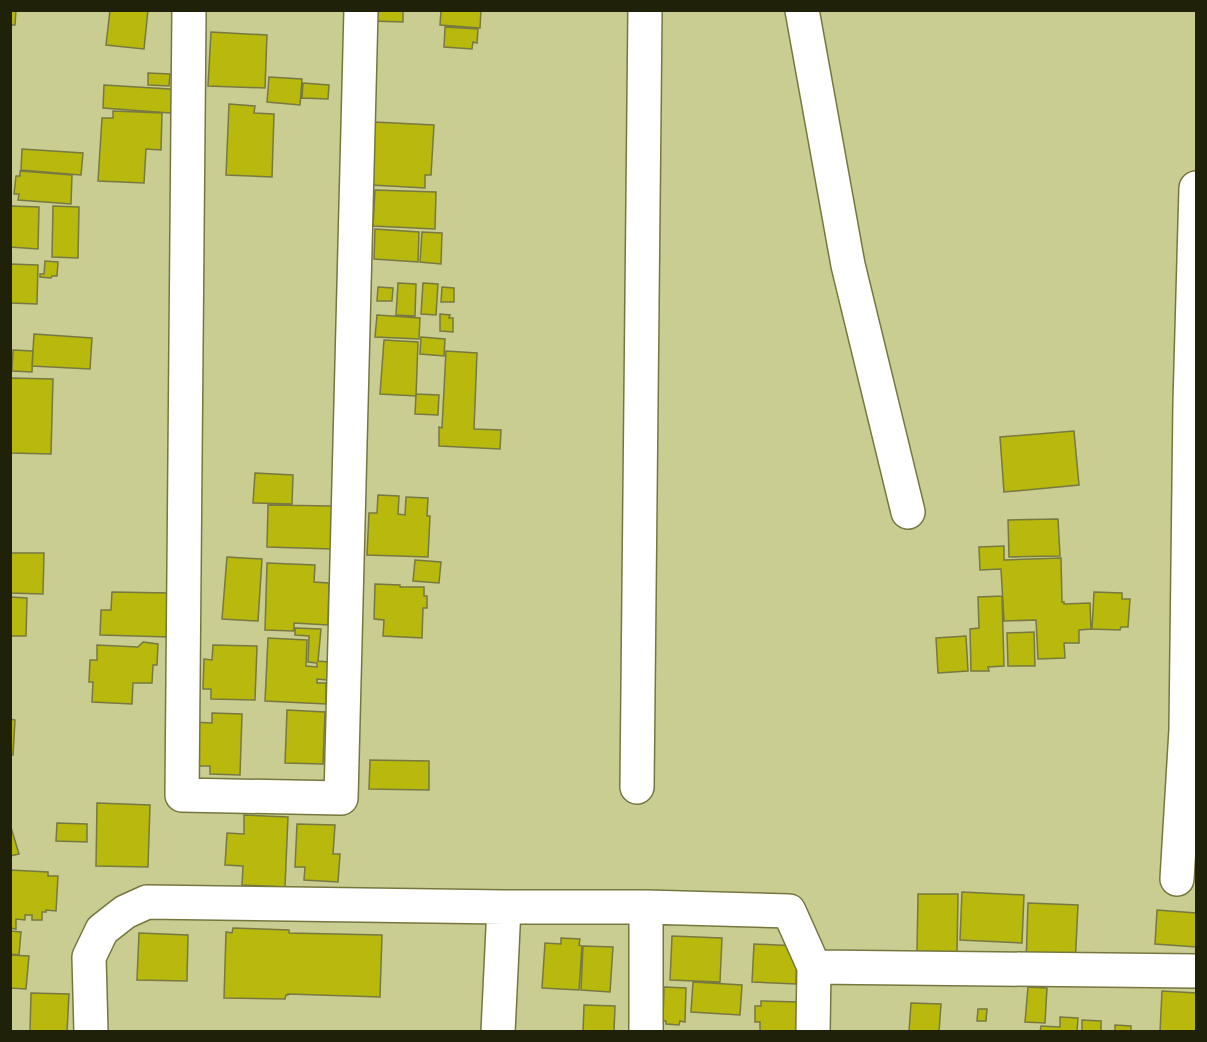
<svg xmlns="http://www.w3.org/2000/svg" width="1207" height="1042" viewBox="0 0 1207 1042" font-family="Figtree,sans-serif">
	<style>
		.building { fill: #b8b80d; stroke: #777940; stroke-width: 1.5 }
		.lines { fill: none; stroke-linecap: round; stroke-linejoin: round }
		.minor-casing { stroke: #76773f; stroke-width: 36 }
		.minor { stroke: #fff; stroke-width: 33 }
	</style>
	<rect width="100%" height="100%" fill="#cacd92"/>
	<path class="building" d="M10,10H16L15,25H10Z
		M110,10H148L144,49L106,45Z
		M372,10H403V22L371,21Z
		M441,10H481L480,28L440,25Z
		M445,27L478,29L477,43L473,42L472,49L444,47Z
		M211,32L267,35L265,88L208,86Z
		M148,73L170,74L169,86L148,85Z
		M269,77L302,79L300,105L267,102Z
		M303,83L329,85L328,99L302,98Z
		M104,85L186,90L184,114L103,108Z
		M229,104L255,106L254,113L274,114L272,177L226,175Z
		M113,111L162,113L161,150L146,149L144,183L98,181L102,118H113Z
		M374,122L434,125L431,175H425V188L371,185Z
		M22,149L83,153L81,175L21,170Z
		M20,171L72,175L71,204L18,200L19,194H14L16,176H20Z
		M375,190L436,192L435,229L373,226Z
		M10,206L39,207L38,249L10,247Z
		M53,206L79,207L78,258L52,257Z
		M375,229L419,232L418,262L374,259Z
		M422,232L442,233L441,264L420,262Z
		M45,261L58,262L57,276H52L51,278L40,277V274H44Z
		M10,264L38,265L37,304L10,303Z
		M398,283L416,284L415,316L396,315Z
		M423,283L438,284L436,315L421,314Z
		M378,287L393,288L392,301H377Z
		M442,287L454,288V302H441Z
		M440,314L450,315L449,318H453V332L440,331Z
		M377,315L420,318L419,339L375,337Z
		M34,334L92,338L90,369L32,366Z
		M421,337L445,339L444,356L420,354Z
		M384,340L418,342L416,396L380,394Z
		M13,350L33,351L32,372L12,371Z
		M446,351L477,353L474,429L501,430L500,449L439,446V427L442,428Z
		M10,378L53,379L51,454L10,453Z
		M416,394L439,395L438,415L415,414Z
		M1074,431L1079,485L1004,492L1000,437Z
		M255,473L293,475L292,504L253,503Z
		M378,495L399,496L398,514L405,515L406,497L428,498L427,516H430L428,557L367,555L369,513H377Z
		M268,505L332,506V549L267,547Z
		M1058,519L1060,556L1009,557L1008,520Z
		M1004,546V560L1061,558L1062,602H1064V604L1090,603L1091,629L1079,630V643H1064L1065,658L1038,659L1036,620L1004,621L1001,569L980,570L979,547Z
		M10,553H44L43,594L10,593Z
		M227,557L262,559L258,621L222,619Z
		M415,560L441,562L439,583L413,581Z
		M267,563L315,565L314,582L329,583L328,625L294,623V631L265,630Z
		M375,584L400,585V587H424V596H427V608H423L422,638L383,636L384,620L374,619Z
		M112,592L170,593L169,637L100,635L101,610H111Z
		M1094,592L1122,593V599H1130L1128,627H1121L1120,630L1092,629Z
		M1002,596L1004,666L988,667L989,671H971L970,629L979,628L978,597Z
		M10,597L27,598L26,636H10Z
		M295,628L321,629L318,661L328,662L327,680L317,679V683H326V704L265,701L268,638L307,640L306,666L317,667V663L308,662L309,636L295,635Z
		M1034,632L1035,666H1008L1007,633Z
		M966,636L968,671L938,673L936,638Z
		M143,642L158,644L157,665H153L152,683H133L132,704L92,702L93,682H89L90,660H97V645L138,647Z
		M213,645L257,646L255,700L211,699V689H203L204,659L212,660Z
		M287,710L325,712L323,764L285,763Z
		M212,713L242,714L240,775L210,774V766H190L191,722L212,723Z
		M10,719L15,720L13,755H10Z
		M370,760L429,761V790L369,789Z
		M97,803L150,805L148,867L96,866Z
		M244,815L288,817L285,887L242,885L243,866L225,865L227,833L244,834Z
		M57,823L87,824V842L56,841Z
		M10,824L19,854L10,856Z
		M297,824L335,825L333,854H340L338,882L304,880L305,867H295Z
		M10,870L48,872V876H58L56,911L46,910V912H42V920H32V915H25V920L16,919V929L10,928Z
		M962,892L1024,895L1022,943L960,940Z
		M918,894H958L957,952L917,951Z
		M1028,903L1078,905L1075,966L1026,965Z
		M1157,910L1196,913V947L1155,944Z
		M233,928L289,930V933L382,935L380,997L288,994V995H286L285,999L224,998L226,932L232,933Z
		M10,931L21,932L19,955L10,954Z
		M139,933L188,935L187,981L137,980Z
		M672,936L722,938L720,982L670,980Z
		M561,938L580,939L579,945L582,946L579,990L542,988L545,943L561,944Z
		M754,944L797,946L796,984L752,982Z
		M583,946L613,947L610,992L581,990Z
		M10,955L29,956L26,989L10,988Z
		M693,982L742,985L740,1015L691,1012Z
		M664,987L686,988L685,1022L680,1021L679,1025L666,1024V1021H663Z
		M1028,987L1047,988L1045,1023L1025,1022Z
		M1162,991L1196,993V1032H1160Z
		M31,993L69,994L67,1032H30Z
		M761,1001L798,1002L797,1032H760V1022H755V1006H761Z
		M911,1003L941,1004L939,1032H909Z
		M584,1005L615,1006L614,1032H583Z
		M978,1009H987L986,1021H977Z
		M1060,1017L1078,1018L1077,1032H1040L1041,1026L1060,1027Z
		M1082,1020L1101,1021V1032H1082Z
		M1115,1025L1131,1026V1032H1115Z"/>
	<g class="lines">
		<g class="minor-casing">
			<path id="minor" d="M189,10L182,795L341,798L361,10
				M802,10L848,265L908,512
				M637,787L645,10
				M1177,879L1186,730L1190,403L1196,188
				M91,1032L89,957L102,930L125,912L147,902L504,907H646L789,911L814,967L1196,971
				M498,1032L504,907
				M646,1032V907
				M813,1032L814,967"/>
		</g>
		<use href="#minor" class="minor"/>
	</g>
	<rect width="1207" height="1042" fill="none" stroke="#202109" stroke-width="24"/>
</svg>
